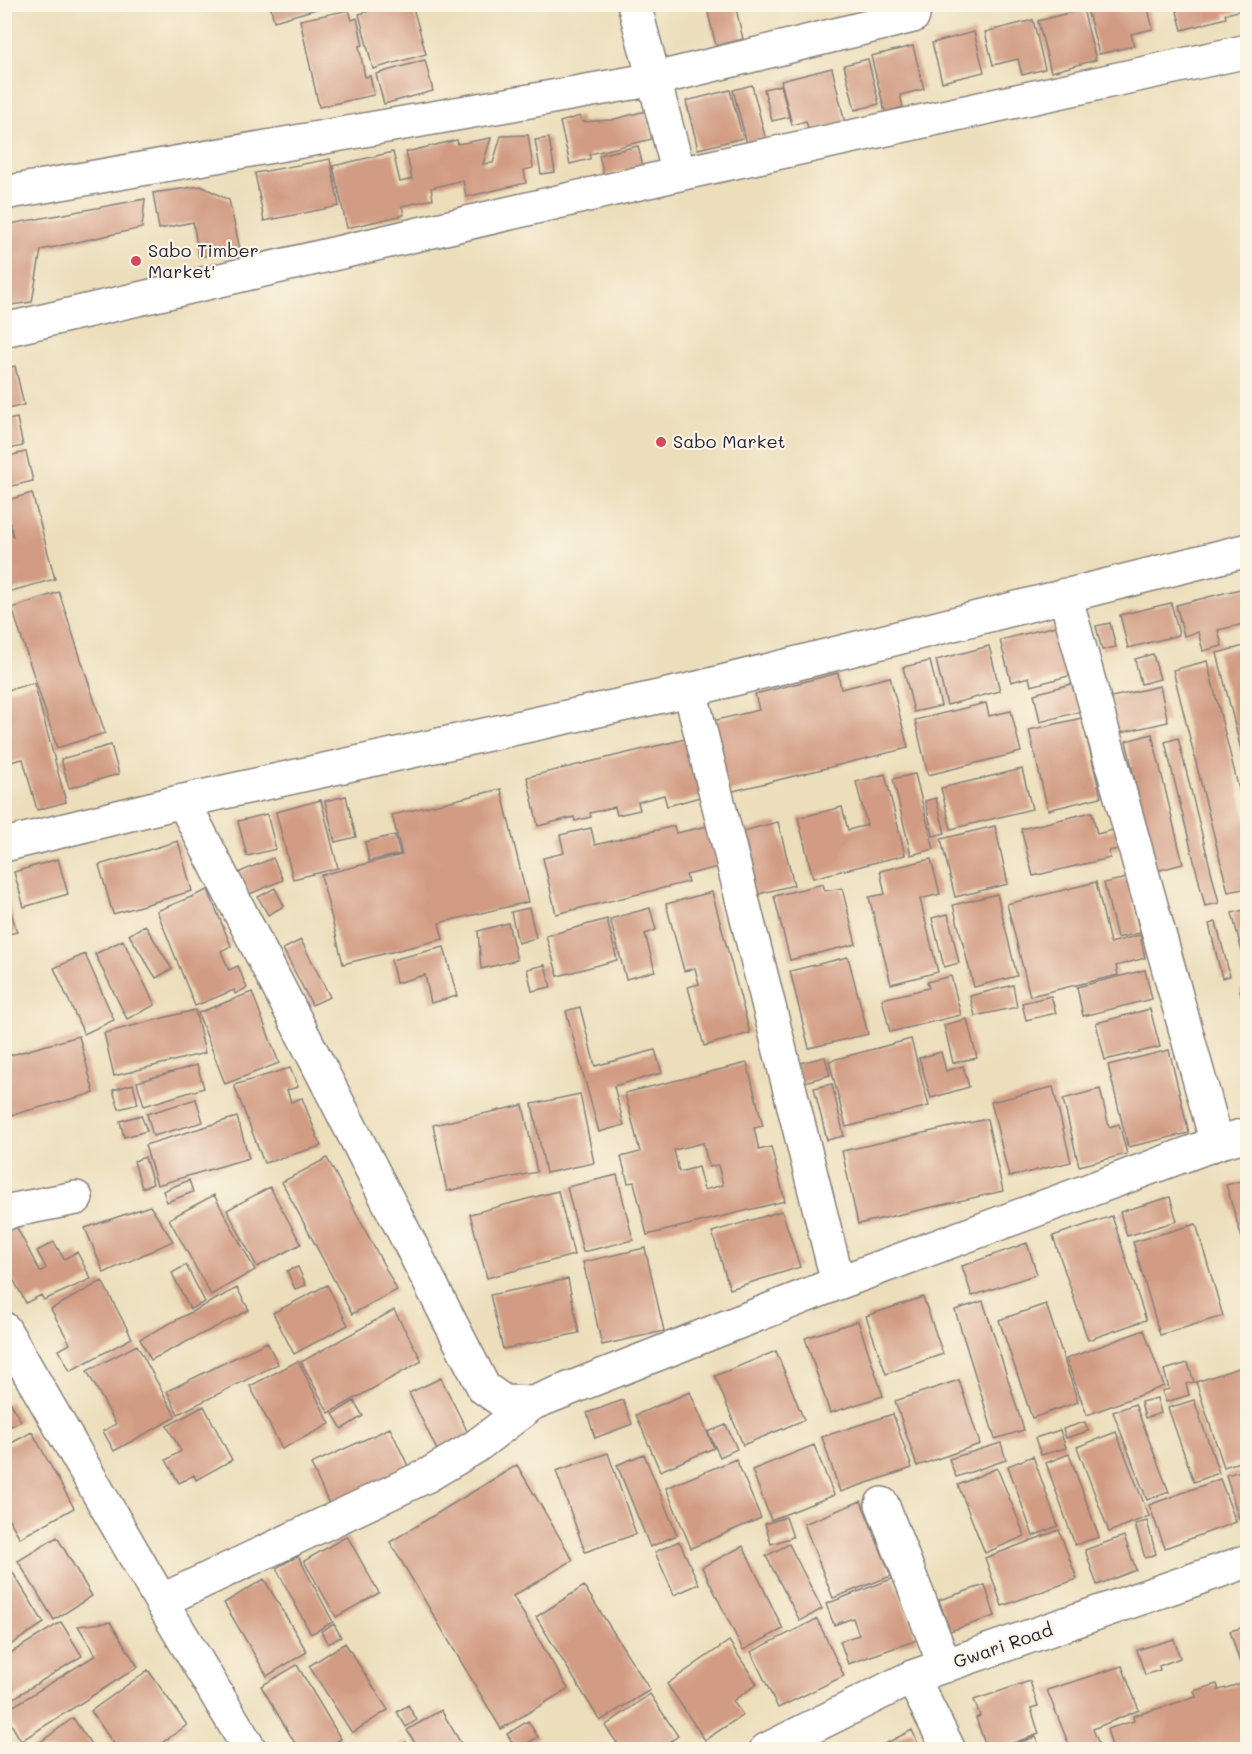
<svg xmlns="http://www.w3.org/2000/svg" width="1252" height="1754" viewBox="0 0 1252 1754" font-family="Mali,sans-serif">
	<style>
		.building { fill: #d29b83; fill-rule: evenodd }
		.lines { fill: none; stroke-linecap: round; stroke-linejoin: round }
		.minor-casing { stroke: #87807b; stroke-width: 36 }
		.minor { stroke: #fff; stroke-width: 33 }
		.poi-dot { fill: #d1495b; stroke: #fcf5e5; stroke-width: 2 }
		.labels { text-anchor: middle; stroke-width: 4.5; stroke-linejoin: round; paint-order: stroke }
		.poi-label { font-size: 18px; fill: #22223b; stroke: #fcf5e5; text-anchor: start }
		.street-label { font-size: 18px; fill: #22223b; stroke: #fcf5e5 }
	</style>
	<rect width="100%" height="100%" fill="#fcf5e5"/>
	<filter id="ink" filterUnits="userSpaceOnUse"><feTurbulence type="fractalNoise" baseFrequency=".0167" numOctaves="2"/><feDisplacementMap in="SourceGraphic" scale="12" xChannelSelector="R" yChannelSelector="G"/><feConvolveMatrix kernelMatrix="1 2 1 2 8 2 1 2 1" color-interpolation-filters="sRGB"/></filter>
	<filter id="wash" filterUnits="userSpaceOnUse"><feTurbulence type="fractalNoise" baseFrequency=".008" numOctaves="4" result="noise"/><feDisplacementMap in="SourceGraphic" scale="24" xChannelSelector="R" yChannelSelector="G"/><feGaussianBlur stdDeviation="1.35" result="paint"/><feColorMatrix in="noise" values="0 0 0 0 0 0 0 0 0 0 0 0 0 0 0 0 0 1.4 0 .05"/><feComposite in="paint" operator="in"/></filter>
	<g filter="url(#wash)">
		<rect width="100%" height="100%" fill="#ecdebb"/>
		<g id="blocks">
			<path class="building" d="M270,4H331V5L274,21Z
				M394,4H412L426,54L373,69L359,14Z
				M706,4H735L743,39L716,46Z
				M1104,4H1147L1153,29L1131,34L1134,46L1099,54L1087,9Z
				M1175,4H1247L1248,9L1225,14L1226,18L1182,30Z
				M1083,9L1096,60L1051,72L1038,21Z
				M349,10L352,20L357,18L363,45L359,46L365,77L370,76L374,95L319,107L300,20Z
				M1033,20L1045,69L1022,75L1018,59L993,65L985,32Z
				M974,32L984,72L942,82L932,43Z
				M913,46L924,89L900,95L903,107L885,112L871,56Z
				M868,59L879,104L855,110L844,65Z
				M425,60L433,91L384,104L376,74Z
				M832,68L845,123L809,132L806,121L792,125L781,81Z
				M752,85L767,144L748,148L733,90Z
				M781,85L789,117L772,121L764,89Z
				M730,90L743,138L698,149L686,101Z
				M646,111L652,139L590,154V159L570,164L560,122L580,116L582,122L611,120Z
				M528,135L533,168L524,170L526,183L466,197L463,180L431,188L433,199L402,206L404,215L347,228L333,166L393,152L400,182L412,179L406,152L457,140L458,144L491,138L483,164L493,163L501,136Z
				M549,138L555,172L541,174L535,140Z
				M638,146L643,166L604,176L599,155Z
				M330,159L339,206L264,221L255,173Z
				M201,186L229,200L240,249L199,257L193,222L159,229L153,193Z
				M145,199L142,228L41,250L32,302L4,306V225Z
				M15,366L24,405L4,410V368Z
				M17,418L23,446L4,450V421Z
				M26,452L33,481L4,488V457Z
				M32,493L55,579L4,593V576L10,575L7,568L4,569V538L13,536L4,501Z
				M1248,587V623L1218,630L1222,646L1203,651L1198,632L1184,636L1176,605Z
				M59,592L105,733L57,748L12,608Z
				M1171,603L1179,635L1128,648L1120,615Z
				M1110,623L1116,647L1102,650L1096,626Z
				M1060,625L1072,675L1031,686L1029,677L1011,682L1000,640Z
				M1248,645V774H1247L1217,653Z
				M989,646L1000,691L947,705L936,660Z
				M1153,654L1160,679L1141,684L1135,659Z
				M930,661L941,706L914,712L903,667Z
				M1207,661L1248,826V888L1228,892L1173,670Z
				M838,673L841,689L890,677L908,748L725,793L708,722L759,710L755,694Z
				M34,683L66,802L37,810L23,759L6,763L4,756V691Z
				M1075,683L1082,711L1040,722L1034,694Z
				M1160,686L1168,722L1111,735L1103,699Z
				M986,703L989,716L1011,711L1021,752L928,775L915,720Z
				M1082,718L1101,797L1048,810L1029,730Z
				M1152,734L1183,864L1156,871L1126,741Z
				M690,738L704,796L667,806L664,795L638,802L640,810L617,815L615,807L590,813L591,817L575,821L574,817L538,826L527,777Z
				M1178,738L1219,903L1205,906L1165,742Z
				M111,745L119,774L69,788L61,759Z
				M1022,769L1032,809L951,829L941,788Z
				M885,774L905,855L813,878L798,818L842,807L848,830L867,825L856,782Z
				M915,774L934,849L911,855L893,779Z
				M501,789L528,902L439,923L443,939L343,964L321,875L402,855L392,815Z
				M346,796L356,837L335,842L325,801Z
				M936,798L945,833L933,836L925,801Z
				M321,800L338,868L293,879L276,812Z
				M1092,812L1097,834L1117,829L1122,848L1109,851L1110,858L1033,876L1021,829Z
				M267,814L276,849L247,856L238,821Z
				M778,822L794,885L751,896L744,866L751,864L743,831Z
				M674,826L676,833L708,826L718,867L686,875L688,882L556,914L543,858L564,853L560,835L591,828L595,845Z
				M995,826L1008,884L955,897L941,839Z
				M395,835L400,854L369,861L365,842Z
				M178,841L192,891L113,914L99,865Z
				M273,858L283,880L247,895L238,873Z
				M58,859L68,894L24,907L14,872Z
				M931,859L940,894L920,899L938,972L891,984L869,897L885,894L880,871Z
				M1127,878L1140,933L1117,938L1104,883Z
				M1096,882L1110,943L1140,935L1145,958L1116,966L1118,975L1030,996L1007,904Z
				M823,884L825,891L842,888L856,944L790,960L774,896Z
				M4,888L17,932L4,935Z
				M275,888L284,906L268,915L258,897Z
				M208,890L231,946L221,951L229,970L238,966L247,988L235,994L234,990L195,1006L157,911Z
				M712,892L750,1033L704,1046L688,987L699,984L695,968L684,971L666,904Z
				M997,894L1017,976L974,987L953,905Z
				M529,908L536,938L518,943L511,912Z
				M650,908L656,930L645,934L655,971L626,979L610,919Z
				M1248,909V972H1247L1232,913Z
				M948,914L959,963L944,967L932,918Z
				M607,919L617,960L558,976L546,936Z
				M1216,922L1230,976L1222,978L1209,924Z
				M508,923L517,960L481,969L478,931Z
				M145,925L172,969L156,978L129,935Z
				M123,940L155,1005L127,1019L95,954Z
				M301,940L330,997L312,1005L283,949Z
				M444,947L457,996L431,1003L425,975L396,983L391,960Z
				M85,954L114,1020L84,1034L54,968Z
				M848,957L868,1034L809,1048L790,971Z
				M545,965L551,987L532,991L527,969Z
				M1145,970L1152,999L1083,1016L1077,987Z
				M951,976L961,1015L890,1032L882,999L929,988L927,982Z
				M1013,985L1017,1007L975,1016L970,996Z
				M1248,988V1018H1247L1240,990Z
				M252,992L279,1063L225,1084L198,1013Z
				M1051,996L1056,1013L1026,1020L1022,1003Z
				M580,1007L595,1066L655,1050L662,1073L614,1086L624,1125L599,1132L566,1011Z
				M1150,1009L1160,1047L1105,1060L1096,1023Z
				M195,1010L205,1053L114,1076L104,1033Z
				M967,1019L977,1058L953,1063L944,1025Z
				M79,1036L94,1093L4,1117V1077L9,1076L4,1057Z
				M911,1039L929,1106L846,1127L829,1061Z
				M1169,1050L1189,1133L1128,1147L1108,1065Z
				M941,1052L946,1071L963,1066L969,1087L931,1098L919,1058Z
				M825,1057L830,1075L801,1083L796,1064Z
				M747,1063L763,1126L754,1128L759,1150L771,1147L785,1201L647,1235L634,1182L628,1183L621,1157L640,1152L625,1093ZM703,1143L709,1167L718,1165L723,1185L704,1190L698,1167L679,1172L674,1150Z
				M197,1065L204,1088L144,1106L137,1082Z
				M290,1068L298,1087L287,1090L291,1102L302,1098L321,1146L264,1163L234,1085Z
				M133,1084L138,1104L119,1109L113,1090Z
				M832,1084L844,1136L827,1140L814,1088Z
				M1053,1087L1071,1162L1009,1177L991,1102Z
				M1100,1089L1109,1127L1119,1124L1127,1154L1079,1166L1063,1099Z
				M580,1094L594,1163L546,1173L532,1104Z
				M196,1099L203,1122L153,1136L147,1114Z
				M523,1105L537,1172L447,1191L433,1125Z
				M141,1115L147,1131L124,1137L120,1121Z
				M237,1117L249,1158L157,1185L145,1145Z
				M987,1119L1003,1191L858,1224L842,1151Z
				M145,1157L153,1184L142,1188L134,1161Z
				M327,1158L397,1290L352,1314L282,1182Z
				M617,1175L633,1240L583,1252L567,1187Z
				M1248,1179V1255H1247L1226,1185Z
				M189,1180L193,1192L167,1202L163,1191Z
				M270,1187L301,1244L257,1267L227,1210Z
				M558,1191L574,1255L487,1278L470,1214Z
				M214,1195L255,1270L211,1295L169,1219Z
				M1170,1197L1177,1221L1127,1236L1120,1212Z
				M150,1206L173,1241L104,1273L85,1228Z
				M782,1211L800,1267L730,1289L712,1232Z
				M1112,1216L1146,1320L1088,1340L1053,1236Z
				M14,1222L40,1272L46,1268L37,1251L54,1242L64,1259L77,1252L91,1279L44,1300L41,1295L26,1303L4,1262V1227Z
				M1196,1224L1223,1316L1160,1335L1133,1242Z
				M1027,1243L1037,1274L972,1296L962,1266Z
				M645,1248L664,1331L602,1345L583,1262Z
				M186,1265L205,1302L190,1309L172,1273Z
				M298,1267L306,1285L295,1289L287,1271Z
				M568,1279L579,1333L503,1349L490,1295Z
				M102,1281L132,1338L70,1371L59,1350L70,1344L51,1309Z
				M327,1285L348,1325L294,1354L273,1313Z
				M237,1288L249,1310L151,1360L140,1339Z
				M923,1297L943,1354L886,1374L866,1316Z
				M983,1301L1024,1430L995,1439L955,1310Z
				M1046,1304L1078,1402L1032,1418L999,1320Z
				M394,1310L422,1361L329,1413L301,1362Z
				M858,1321L883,1396L830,1413L805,1338Z
				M1144,1330L1164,1386L1087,1415L1066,1359Z
				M267,1342L278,1364L178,1414L167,1391Z
				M137,1345L176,1417L114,1451L103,1431L116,1424L87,1371Z
				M776,1351L804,1420L743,1445L715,1376Z
				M298,1361L330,1424L282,1449L250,1386Z
				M1188,1363L1194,1382L1186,1384L1189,1395L1166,1402L1162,1391L1169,1389L1164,1370Z
				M1248,1365V1459L1224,1467L1196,1382Z
				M441,1378L470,1437L438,1452L409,1393Z
				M959,1380L980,1444L917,1466L895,1401Z
				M690,1392L714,1448L660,1471L636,1415Z
				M1157,1398L1161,1413L1145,1418L1141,1402Z
				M623,1400L632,1424L595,1438L587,1413Z
				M1194,1400L1219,1473L1194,1482L1168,1408Z
				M354,1401L363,1416L342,1429L333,1414Z
				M10,1402L21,1421L4,1430V1404Z
				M1135,1404L1169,1492L1147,1500L1113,1412Z
				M204,1406L232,1460L196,1480L194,1475L179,1483L166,1460L181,1451L167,1426Z
				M893,1414L912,1468L840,1492L822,1437Z
				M1085,1422L1088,1431L1066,1438L1063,1429Z
				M726,1425L737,1449L720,1457L708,1432Z
				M390,1428L409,1468L329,1504L311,1464Z
				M1060,1430L1066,1448L1041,1455L1035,1438Z
				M32,1432L74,1508L20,1538L4,1511V1447Z
				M1116,1432L1149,1516L1109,1532L1077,1447Z
				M1001,1443L1006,1460L956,1477L949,1459Z
				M814,1445L834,1495L771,1520L752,1470Z
				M608,1453L636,1534L585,1552L556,1471Z
				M644,1454L677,1535L650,1547L617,1465Z
				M1069,1454L1099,1537L1075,1545L1046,1463Z
				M1033,1456L1058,1526L1033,1536L1008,1466Z
				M736,1459L761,1518L691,1548L666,1488Z
				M517,1465L573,1560L513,1596L568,1689L501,1729L390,1542Z
				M997,1468L1025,1536L985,1553L958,1485Z
				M1248,1469V1517L1239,1519L1226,1475Z
				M1220,1479L1236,1522L1165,1548L1149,1505Z
				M861,1501L891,1576L833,1598L804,1524Z
				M786,1517L793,1537L771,1544L765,1524Z
				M1147,1521L1156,1554L1145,1558L1135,1524Z
				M1059,1530L1077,1579L1002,1606L985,1558Z
				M347,1536L379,1593L336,1617L304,1561Z
				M1124,1536L1136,1570L1097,1585L1085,1550Z
				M57,1537L92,1596L54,1620L18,1561Z
				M679,1541L699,1584L674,1595L655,1552Z
				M789,1544L822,1609L800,1621L766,1556Z
				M743,1546L783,1629L743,1650L702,1567Z
				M298,1556L333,1622L311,1634L276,1568Z
				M10,1568L44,1623L9,1646L4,1639V1572Z
				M894,1578L917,1640L848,1664L840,1641L859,1635L853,1618L834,1625L826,1604Z
				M264,1579L307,1652L267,1676L224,1603Z
				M985,1585L995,1616L950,1631L939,1600Z
				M584,1586L650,1690L600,1721L536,1617Z
				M817,1619L844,1676L778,1708L751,1652Z
				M61,1622L82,1656L4,1704V1657Z
				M110,1622L138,1667L21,1741L4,1712L96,1655L78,1626Z
				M334,1624L341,1637L328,1644L321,1631Z
				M1248,1626V1750H1113L1107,1729L1134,1721L1133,1716L1196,1697L1194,1691L1217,1684L1219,1690L1246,1682L1230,1631Z
				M1174,1639L1180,1658L1159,1666L1160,1670L1145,1675L1137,1650Z
				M729,1641L757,1684L733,1701L743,1715L705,1740L667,1684Z
				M345,1643L388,1710L352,1733L309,1666Z
				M297,1665L341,1739L324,1750H299L261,1686Z
				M1122,1666L1139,1710L1093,1729L1101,1750H1071L1047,1690Z
				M148,1670L187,1725L152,1750H118L91,1711Z
				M1030,1681L1038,1706L1031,1708L1039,1734L994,1750H987L976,1718L980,1716L974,1700Z
				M650,1694L678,1736L659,1750H622L605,1726Z
				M408,1705L417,1720L406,1727L397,1712Z
				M441,1710L465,1750H419L407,1730Z
				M73,1718L95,1750H30Z
				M528,1721L538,1737L517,1750L507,1734Z
				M912,1730L921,1750H873Z
				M1036,1737L1041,1750H1000V1749Z
				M406,1742L411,1750H394Z"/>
		</g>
	</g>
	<g filter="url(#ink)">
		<use href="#blocks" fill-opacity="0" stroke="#87807b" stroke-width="1.5"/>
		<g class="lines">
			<g class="minor-casing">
				<path id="minor" d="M634,4L679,174
					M4,193L655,79L913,16
					M4,330L679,174L1248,51
					M1065,595L1217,1143
					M690,690L838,1283
					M183,801L484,1388L504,1402L533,1403L838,1283L1217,1143L1248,1134
					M4,845L183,801L690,690L1248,550
					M4,1214L14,1210L76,1198
					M4,1329L161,1601L250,1750
					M882,1504L945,1666
					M161,1601L428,1475L475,1447L533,1403
					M912,1677L949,1750
					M766,1750L912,1677L1248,1561"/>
			</g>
			<use href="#minor" class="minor"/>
		</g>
	</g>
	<g class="poi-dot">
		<circle cx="136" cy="261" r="6"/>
		<circle cx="661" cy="442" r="6"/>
	</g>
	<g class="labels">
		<g class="poi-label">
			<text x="148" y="257">Sabo Timber<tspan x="148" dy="21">Market'</tspan></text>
			<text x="673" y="448">Sabo Market</text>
		</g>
		<g class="street-label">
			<text transform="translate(1003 1646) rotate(-19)" y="6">Gwari Road</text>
		</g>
	</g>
	<rect width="1252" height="1754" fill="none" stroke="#fcf5e5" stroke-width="24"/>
</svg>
